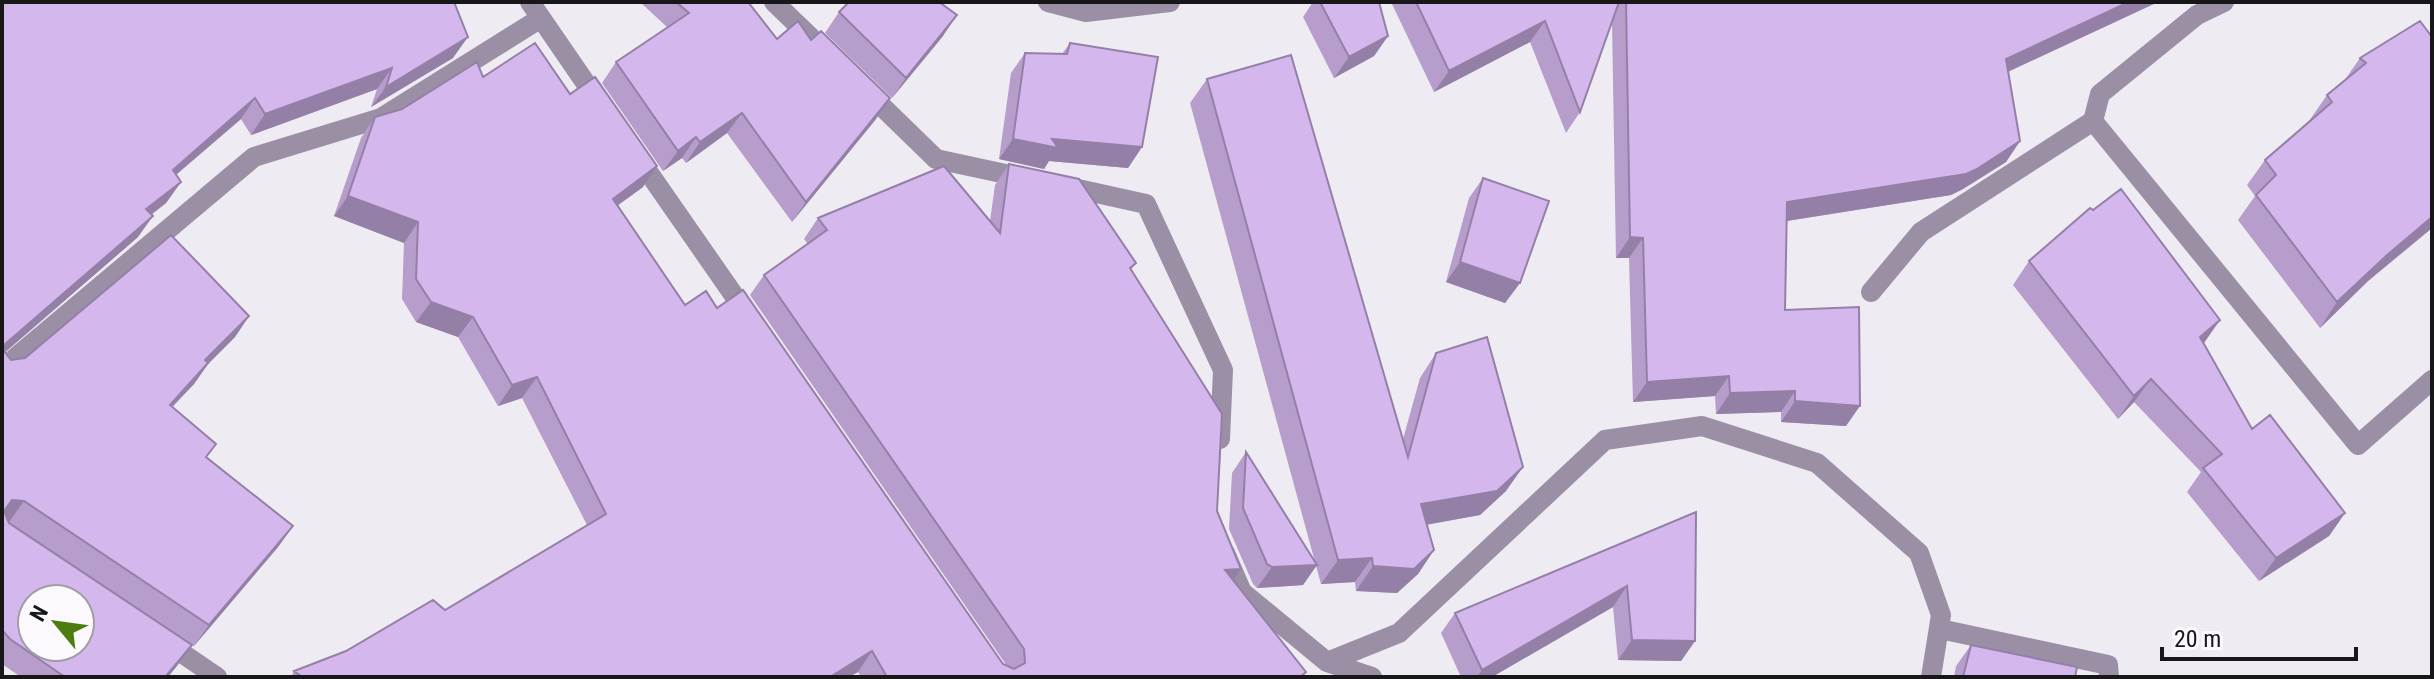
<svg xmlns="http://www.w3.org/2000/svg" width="2434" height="679" viewBox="0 0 2434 679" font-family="'Roboto Condensed',sans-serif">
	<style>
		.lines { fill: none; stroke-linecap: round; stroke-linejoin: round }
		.minor { stroke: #9b8fa6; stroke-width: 20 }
		.wall { fill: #b69dcc }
		.shaded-wall { fill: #9480a6 }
		.building { fill: #d4b7ed; stroke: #9480a6; stroke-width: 2; fill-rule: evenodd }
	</style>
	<rect width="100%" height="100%" fill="#efebf3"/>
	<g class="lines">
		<path class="minor" d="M530,2L600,104
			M774,2L832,58
			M1048,2L1086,12L1170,2
			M863,88L936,159L1029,179
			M2093,121L2358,445L2432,380
			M635,153L749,317
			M1060,185L1146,204L1223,370L1220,439
			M1871,292L1921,232L2093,121L2100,94L2197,15L2224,2
			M2,369L254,157L381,118L541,18
			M1225,553L1242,592L1327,662L1399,633L1605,440L1702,426L1817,463L1919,553L1941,615L1931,677
			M1940,629L2108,665L2109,677
			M164,641L217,677
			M1327,662L1372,677"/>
	</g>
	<path class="wall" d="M2,2L453,58L371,107L377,89L251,135L241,119L176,175L181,182L166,203L151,215L138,237L5,352L11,360L249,316L235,337L208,364L194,384L172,407L207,458L293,526L278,547L194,646L9,522L192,645L168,677H21L2,664Z
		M640,2H748L777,39L811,40L876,119L792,222L727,133L686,163L682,158L663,171L602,83L616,62L668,28Z
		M1313,2H1379L1388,36L1374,56L1334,78L1303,17Z
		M1391,2H2158L2008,72L2020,141L2006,162L1963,189L1951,195L1787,221L1785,310L1846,426L1781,422V412L1716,414L1715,396L1633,402L1629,258H1616L1612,22L1580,112L1566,133L1530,42L1434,92Z
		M839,12L943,36L892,98L825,33Z
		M2432,37V228L2368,281L2320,328L2238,220L2255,196L2247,185L2265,160L2309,121L2327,95L2344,81L2360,58Z
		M1070,43L1142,147L1128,168L1049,161L1044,169L999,159L1011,73L1025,53L1062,54Z
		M483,77L570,94L643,187L618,205L685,305L717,308L1003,664L1007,666L750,295L764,275L808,244L804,239L818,218L990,221L995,185L1009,164L1136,263L1131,270L1217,511L1233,580L1302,677H1310H861L858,672L849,677H291L294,671L346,651L445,610L587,525L522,398L498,406L458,337L416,322L402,299L404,243L334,216L361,138L375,117L402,109Z
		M1207,79L1403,439L1420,378L1436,353L1506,491L1480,515L1427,524L1434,550L1418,574L1397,593L1356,591L1355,582L1321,584L1316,566L1303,585L1257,588L1253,584L1229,529L1232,473L1246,452L1315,562L1190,103Z
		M1483,178L1520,283L1505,303L1446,282L1469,198Z
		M2029,261L2204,344L2252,429L2345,513L2329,536L2259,581L2187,492L2201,472L2134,402L2118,419L2013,285Z
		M1696,512L1695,641L1681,661L1618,660L1613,607L1492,677H1461L1441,633L1455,613Z
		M1971,645L2075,677H1954L1956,666Z"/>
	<path class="shaded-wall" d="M2129,2H2158L1992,79L2006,59Z
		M957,15L943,36L892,98L906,78Z
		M1545,21L1530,42L1434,92L1449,71Z
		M1388,36L1374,56L1334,78L1349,57Z
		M468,37L453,58L371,107L386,87Z
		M392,68L377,89L251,135L265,114Z
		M255,98L241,119L158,190L173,170Z
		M890,98L876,119L792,222L806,202Z
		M742,113L727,133L686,163L700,142Z
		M696,137L682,158L663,171L678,151Z
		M1013,139H1052L1142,147L1128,168L1049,161L1044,169L999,159Z
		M2020,141L2006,162L1963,189L1951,195L1773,223L1787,202Z
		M657,166L643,187L599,219L613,199Z
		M181,182L166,203L131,230L146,209Z
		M348,196L418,222L404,243L334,216Z
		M153,216L138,237L2,355L4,345Z
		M2432,217V228L2368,281L2320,328L2337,302L2386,256Z
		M1630,237L1643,238L1629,258H1616Z
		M1460,262L1520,283L1505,303L1446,282Z
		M431,302L473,317L458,337L416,322Z
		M249,316L235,337L208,364L194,384L155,425L170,405L205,360Z
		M2220,320L2204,343L2200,337Z
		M1729,376L1715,396L1633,402L1647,382Z
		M537,377L522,398L498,406L512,385Z
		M2151,379L2134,402L2118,419L2134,396Z
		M1795,391L1781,412L1716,414L1730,393Z
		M1795,401L1860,406L1846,426L1781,422Z
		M1523,467L1506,491L1480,515L1404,529L1421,504Z
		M12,500L24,501L9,522L2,513Z
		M2345,513L2329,536L2259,581L2276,558Z
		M293,526L278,547L194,646L209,625Z
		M1434,550L1418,574L1397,593L1356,591L1373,566Z
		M1372,558L1355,582L1321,584L1338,560Z
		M1317,565L1303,585L1257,588L1272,567Z
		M1241,569L1227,590L1225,570Z
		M1627,586L1613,607L1492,677H1477L1482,670Z
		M1632,640L1695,641L1681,661L1618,660Z
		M192,645L177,666L168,677H166Z
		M872,651L858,672L849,677H830Z"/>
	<path class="building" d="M2,2H454L468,37L386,87L392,68L265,114L255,98L173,170L181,182L146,209L153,216L4,345V351L11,360L25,358L171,235L249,316L205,360L208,363L170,405L216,444L206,457L293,526L209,625L24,501L12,500L4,511L9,523L192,645L166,676L168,677H65L10,639L2,630ZM32,599H80V647H32Z
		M676,2H748L777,39L798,21L811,40L821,31L890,98L806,202L742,113L700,142L696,137L678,151L616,62L689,13Z
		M849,2H939L957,15L906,78L839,12Z
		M1320,2H1379L1388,36L1349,57Z
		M1416,2H1619L1580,112L1545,21L1449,71Z
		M1626,2H2129L2006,59L2020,141L1977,169L1966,174L1787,202L1785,310L1859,307L1860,406L1795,401V391L1730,393L1729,376L1647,382L1643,238L1630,237Z
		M2420,21L2432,37V217L2386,256L2337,302L2256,195L2276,175L2265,160L2332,102L2327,95L2366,63L2360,58Z
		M535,43L570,94L595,77L657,166L613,199L685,305L706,291L717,308L743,290L1003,664L1014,669L1025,663L1024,649L764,275L827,230L818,218L944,166L1000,233L1009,164L1079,179L1136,263L1130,268L1222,414L1217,511L1241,569L1225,570L1306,672L1300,677H887L872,651L830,677H302L294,671L346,651L433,600L445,610L606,514L537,377L512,385L473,317L431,302L416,279L418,222L348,196L375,117L402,109L477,62L483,77Z
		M1070,43L1158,57L1142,147L1052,139L1058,148L1013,139L1025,53L1067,54Z
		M1291,55L1408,457L1436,353L1487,337L1523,467L1497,491L1421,504L1434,550L1414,569L1373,566L1372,558L1338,560L1207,79Z
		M1483,178L1549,201L1520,283L1460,262Z
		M2121,189L2220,320L2200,337L2252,429L2270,415L2345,513L2276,558L2203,468L2222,454L2151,379L2134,396L2029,261L2090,208L2093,210Z
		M1246,452L1317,565L1272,567L1267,564L1243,508Z
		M1696,512L1695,641L1632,640L1627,586L1482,670L1455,613Z
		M1971,645L2077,667L2075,677H1963Z"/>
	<rect width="2434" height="679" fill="none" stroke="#171618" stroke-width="8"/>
	<g transform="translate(56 623) rotate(299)"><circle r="38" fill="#fcf9fe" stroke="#a09ea2" stroke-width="2"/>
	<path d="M0-6L14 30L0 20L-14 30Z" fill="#4d7e0d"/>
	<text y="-12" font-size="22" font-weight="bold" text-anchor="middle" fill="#171618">N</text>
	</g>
	<path d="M2162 647v12h194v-12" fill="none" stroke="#171618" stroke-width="4"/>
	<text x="2174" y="647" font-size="24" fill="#171618" stroke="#fcf9fe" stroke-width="6" paint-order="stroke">20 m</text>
</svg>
